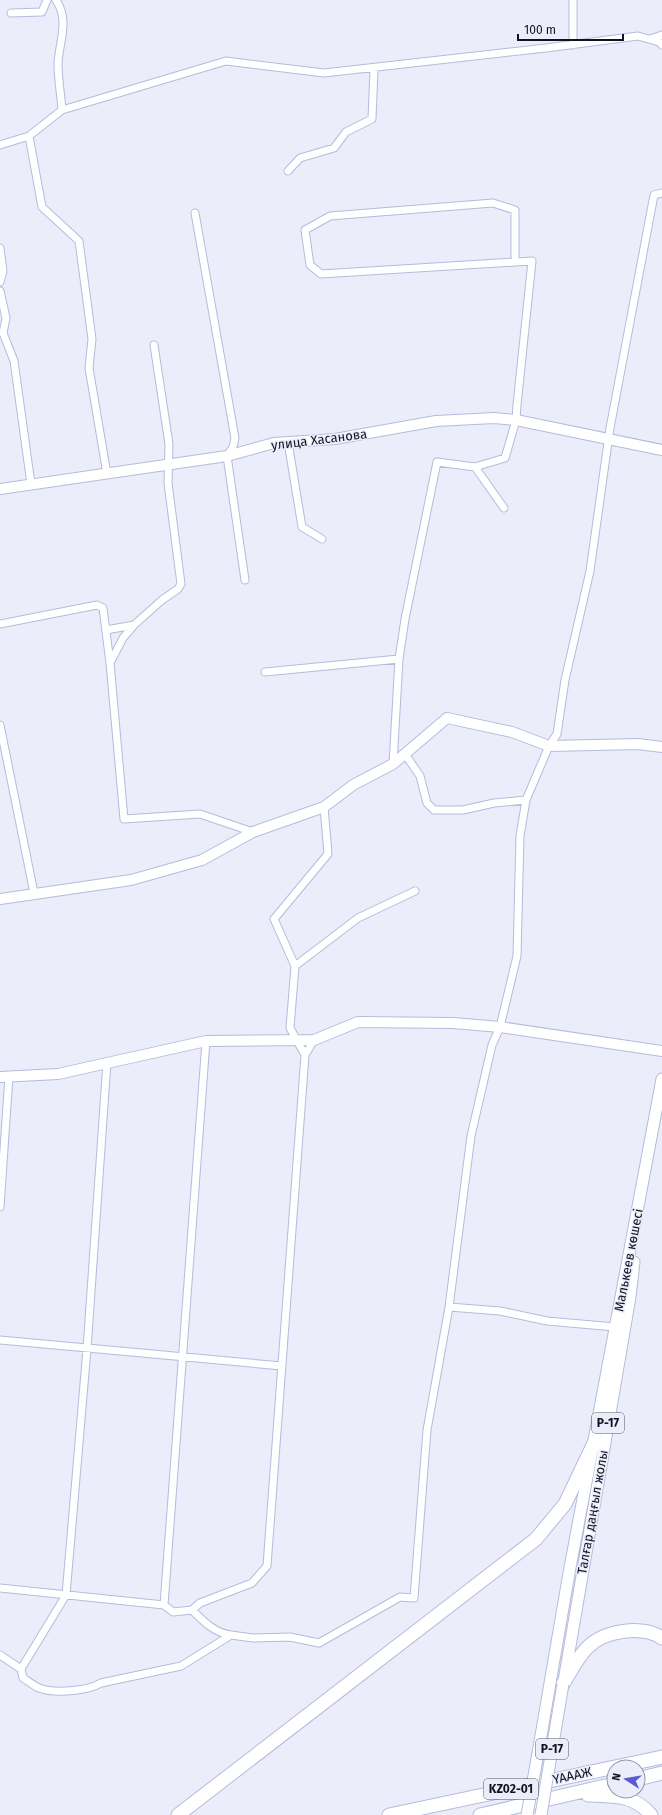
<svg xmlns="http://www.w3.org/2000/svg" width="662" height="1815" viewBox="0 0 662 1815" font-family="'Fira Sans',sans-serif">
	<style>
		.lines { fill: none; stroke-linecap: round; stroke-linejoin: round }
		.street-casing { stroke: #b6bbdc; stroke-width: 9 }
		.secondary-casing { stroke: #b6bbdc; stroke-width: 12 }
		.primary-casing { stroke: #b6bbdc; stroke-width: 13 }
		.highway-casing { stroke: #b6bbdc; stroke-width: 15 }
		.street { stroke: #fff; stroke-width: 7 }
		.secondary { stroke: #fff; stroke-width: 10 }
		.primary { stroke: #fff; stroke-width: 11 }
		.highway { stroke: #fff; stroke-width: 13 }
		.primary-bridge-casing { stroke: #b6bbdc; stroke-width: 13; stroke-linecap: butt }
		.primary-bridge { stroke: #fff; stroke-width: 11 }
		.labels { text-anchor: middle; stroke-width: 3; stroke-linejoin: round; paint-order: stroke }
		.shield { fill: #ebedfb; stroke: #535461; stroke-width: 1 }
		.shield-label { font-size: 12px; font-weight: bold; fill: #12131f }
		.street-label { font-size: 13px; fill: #12131f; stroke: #ebedfb }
	</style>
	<rect width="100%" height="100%" fill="#ebedfb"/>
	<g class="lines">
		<g class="street-casing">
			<path id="street" d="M56,0C70,21 59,41 58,64C58,79 61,95 62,110L226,61L324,73L546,48L638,36L659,42L662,45
				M11,13L42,12L47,0
				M650,39L662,35
				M573,45V0
				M29,136L42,207L79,241L92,339L89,368L107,474
				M0,145L29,136L62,110
				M288,171L300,158L334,148L346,132L372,119L374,69
				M195,213L235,438L233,447L227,456L245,580
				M0,248L3,271L0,282
				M0,291L6,318L3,333L14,361L31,484
				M288,442L302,527L322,539
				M475,467L504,508
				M0,624L97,605L103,608L110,663L124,819L200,814L253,832
				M106,630L134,625L162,600L178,589L181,584L168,483L169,444L154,345
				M110,663L123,638L134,625
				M265,672L399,659
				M0,725L34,893
				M405,754L420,776L427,803L434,810H463L494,803L526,800
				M393,764L399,659L405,619L437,462L475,467L505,458L516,420L517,405L532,261L321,274L310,265L305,230L330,216L493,203L515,210V262
				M295,966L358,918L415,891
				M305,1055L314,1040
				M0,1207L9,1076
				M449,1307L500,1311L547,1321L615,1327
				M0,1340L282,1366
				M0,1588L164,1605L206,1041
				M192,1610L200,1603L252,1583L267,1566L305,1055L290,1028L295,966L274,919L328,854L324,807
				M231,1635L253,1638L290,1637L319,1643L400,1597L414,1598L427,1430L449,1307L471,1136L492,1045L500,1027L517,956L520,836L526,800L549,746L557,734L565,680L590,571L610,428L654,195L662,193
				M0,1655L21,1669L66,1595L87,1349L107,1062
				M21,1669L23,1678C28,1681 34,1686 39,1688C54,1694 88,1691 101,1683L181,1666L231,1635C215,1633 204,1622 192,1610L173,1612L164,1605"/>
		</g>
		<g class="secondary-casing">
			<path id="secondary" d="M0,489L227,456L274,443L335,439L436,421L494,418L516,420L662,450
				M0,899L131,880L202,860L253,832L324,807L353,785L393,764L447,718L512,732L549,746L638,744L662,747
				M0,1077L58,1074L206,1041L314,1040L358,1022L453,1023L500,1027L662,1051"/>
		</g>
		<g class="primary-casing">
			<path id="primary" d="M564,1681L630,1297L634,1262
				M538,1753L569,1573L662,1079"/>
		</g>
		<g class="highway-casing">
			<path id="highway" d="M563,1684C571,1671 577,1658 587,1648C604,1630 642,1625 662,1638
				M638,1779L662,1773
				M588,1795C612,1796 634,1794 651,1815
				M178,1815L536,1539L565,1504L595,1441
				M389,1815L662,1757
				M480,1815L614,1784"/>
		</g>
		<use href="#street" class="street"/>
		<use href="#secondary" class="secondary"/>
		<use href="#primary" class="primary"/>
		<use href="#highway" class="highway"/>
		<g class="primary-bridge-casing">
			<path id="primary-bridge" d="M527,1815L538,1753
				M541,1815L563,1684"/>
		</g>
		<use href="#primary-bridge" class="primary-bridge"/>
	</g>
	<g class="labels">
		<g class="shield">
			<rect x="592" y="1413" width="32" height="20" rx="3"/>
			<rect x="536" y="1739" width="32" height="20" rx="3"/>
			<rect x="484" y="1779" width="54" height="20" rx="3"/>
		</g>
		<g class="shield-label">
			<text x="608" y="1427">P-17</text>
			<text x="552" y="1753">P-17</text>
			<text x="511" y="1793">KZ02-01</text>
		</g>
		<g class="street-label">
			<text transform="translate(319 439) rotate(-7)" y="5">улица Хасанова</text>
			<text transform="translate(628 1260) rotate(-79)" y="5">Малькеев көшесі</text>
			<text transform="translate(592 1512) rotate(-80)" y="5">Талғар даңғыл жолы</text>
			<text transform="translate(572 1775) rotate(-12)" y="5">ҮАААЖ</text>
		</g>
	</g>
	<g transform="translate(626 1779) rotate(282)"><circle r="19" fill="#ebedfb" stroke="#9496a3"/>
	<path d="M0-3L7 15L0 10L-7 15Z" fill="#5a5bd3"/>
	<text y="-6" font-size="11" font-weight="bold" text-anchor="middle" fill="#12131f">N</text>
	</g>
	<path d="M518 34v6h105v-6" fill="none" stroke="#12131f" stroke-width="2"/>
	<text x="524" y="34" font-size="12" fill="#12131f" stroke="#ebedfb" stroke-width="3" paint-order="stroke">100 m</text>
</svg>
